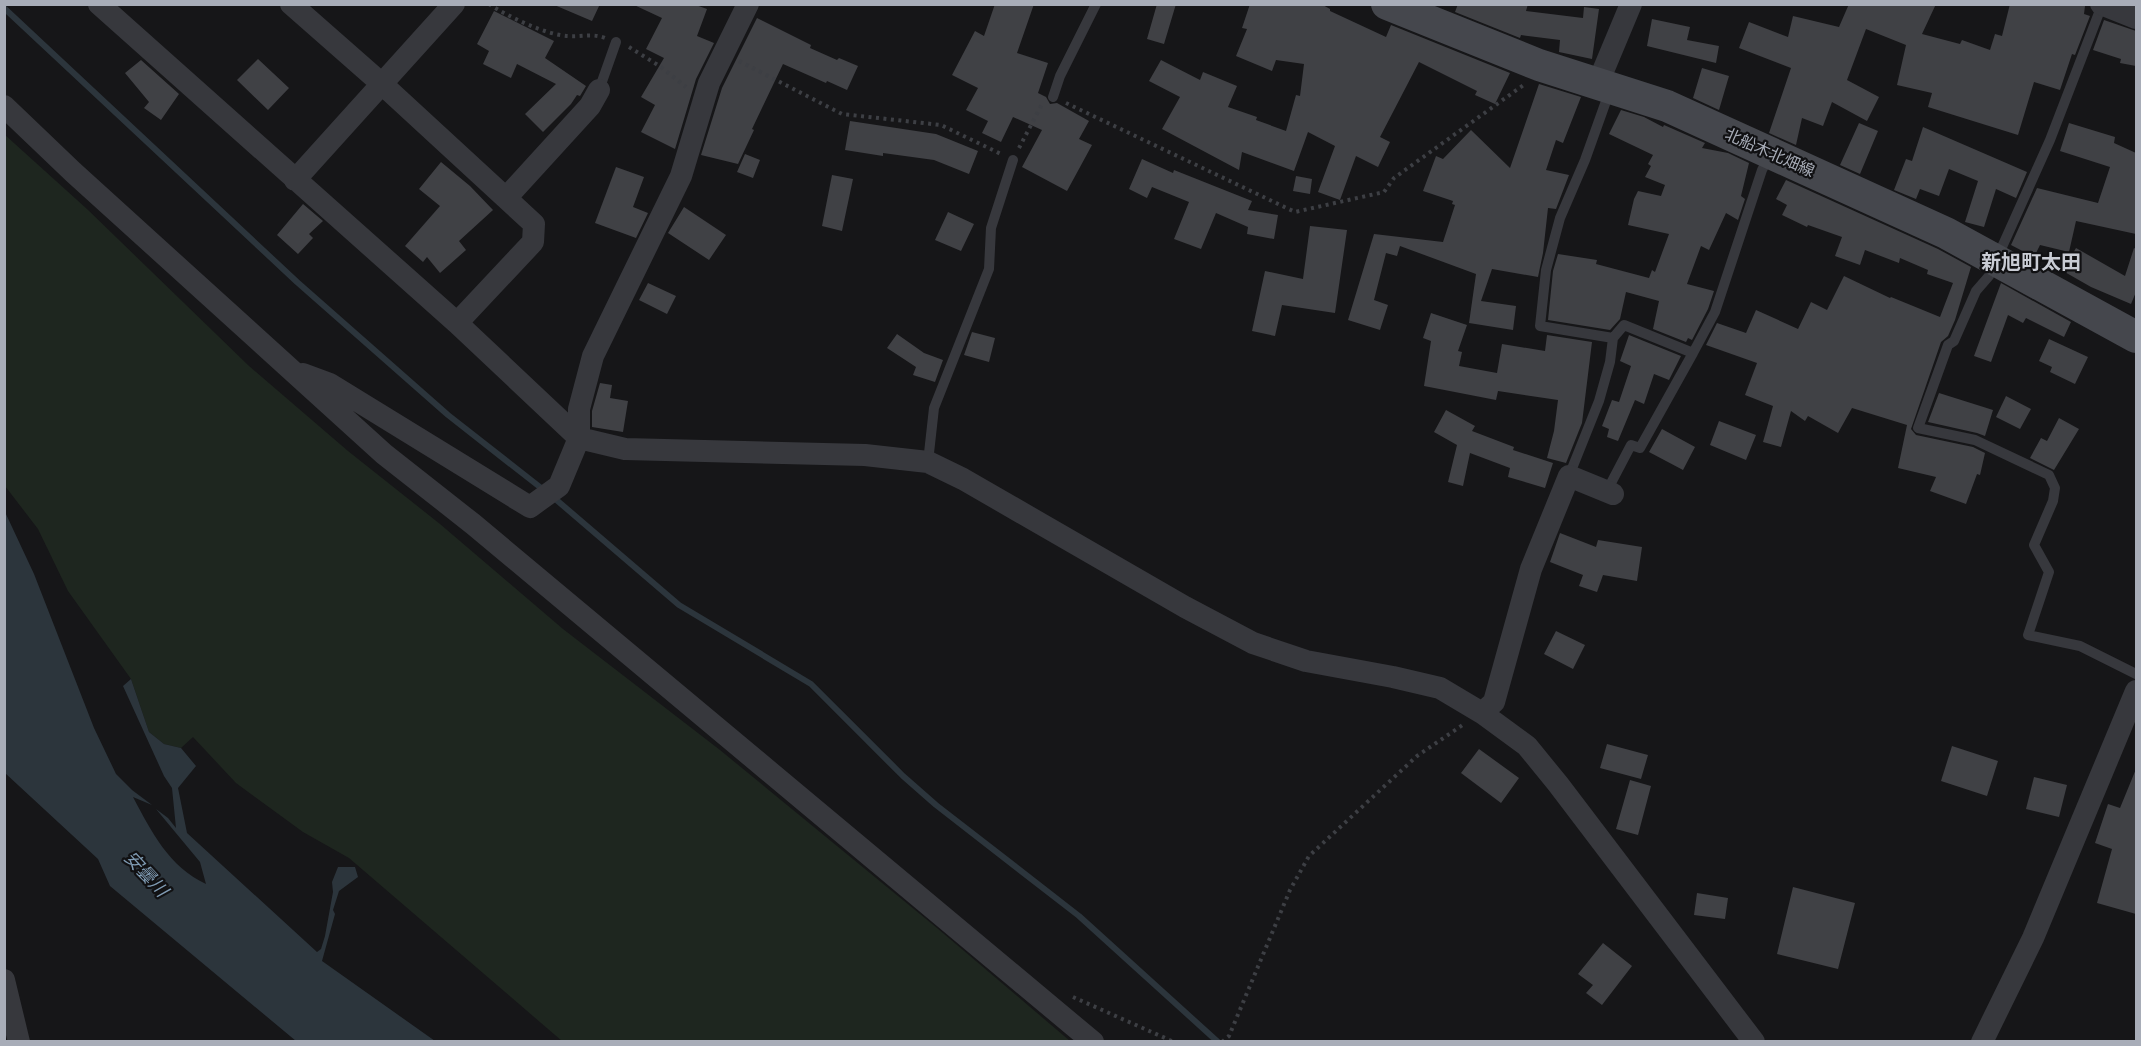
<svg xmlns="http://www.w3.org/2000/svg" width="2141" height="1046" viewBox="0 0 2141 1046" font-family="Lato,'Noto Sans JP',sans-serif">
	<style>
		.green { fill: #1e261f }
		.water { fill: #2c353c }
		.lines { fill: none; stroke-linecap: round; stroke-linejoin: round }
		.stream { stroke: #2c353c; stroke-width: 6 }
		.building { fill: #404145 }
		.path { stroke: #3d3f44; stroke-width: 4; stroke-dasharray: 3 4.5; stroke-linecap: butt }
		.service { stroke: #37383d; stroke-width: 10 }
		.minor { stroke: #37383d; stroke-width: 22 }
		.secondary { stroke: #45474d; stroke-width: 32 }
		.labels { text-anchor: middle; stroke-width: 4.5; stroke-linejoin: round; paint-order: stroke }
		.street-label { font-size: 16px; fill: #a8adb8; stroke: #111113 }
		.water-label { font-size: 18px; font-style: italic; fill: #7f9bb3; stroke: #111113 }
		.quarter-label { font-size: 20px; font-weight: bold; fill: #c9ccd4; stroke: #111113 }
	</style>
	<rect width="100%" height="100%" fill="#161618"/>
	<path class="green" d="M4,134L87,209L249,366L348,451L440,524L563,629L720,750L937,928L1070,1041H562L349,858L303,832L236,783L193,737L181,748L164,744L149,732L131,679L68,591L38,529L5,486Z"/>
	<path class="water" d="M5,512L34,574L94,728L116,774L132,790L152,805L133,797C151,831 169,867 206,884L200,862L156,809L168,818L176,828L172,788L164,776L123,686L131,679L149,732L164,744L181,748L196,766L178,788L187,833L317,952L321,949L325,936L333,892L332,882L338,867H355L358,877L339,891L333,910L335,914L322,961L435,1041H296L110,886L98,859L5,773Z"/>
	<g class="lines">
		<path class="stream" d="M4,8L297,282L448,415L545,491
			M553,497L679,605L811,684L903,776L936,805L1079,916L1218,1042"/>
	</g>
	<path class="building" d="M552,4H600L592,21Z
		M632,4H693L707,9L697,36L714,43L696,79L675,149L641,132L655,105L641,97L664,58L646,49L662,18Z
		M995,4H1034L1017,53L1048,63L1038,93L1046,97L1050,104L1057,103L1089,121L1079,139L1092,145L1067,191L1022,167L1042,130L1013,117L1001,142L982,133L988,121L966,110L978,88L952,75L975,31L984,36Z
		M1157,4H1176L1164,44L1147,39Z
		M1250,4H1321L1330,9V11L1386,37L1391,25L1510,73L1495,104L1475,95L1477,91L1419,62L1380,137L1390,142L1378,167L1356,156L1340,200L1318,192L1335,146L1308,132L1294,171L1242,152L1239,170L1162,129L1180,97L1149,81L1161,60L1200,80L1203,72L1237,86L1228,107L1257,117L1256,120L1286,131L1296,95L1300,96L1304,64L1276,60L1272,71L1236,56L1247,29L1242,28Z
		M1458,4H1528L1526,11L1583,18L1584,7L1599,9L1592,59L1559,52L1560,40L1521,35L1520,38L1455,12Z
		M1849,4H1936L1922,34L1960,44L1962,40L1990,50L1995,34L2002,36L2010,4H2073L2085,6L2084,14L2090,16L2075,55L2072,54L2060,90L2034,82L2018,135L1928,107L1932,93L1897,85L1906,45L1866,29L1847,80L1879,97L1867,121L1832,102L1823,126L1802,118L1796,145L1769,133L1791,68L1739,48L1749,22L1788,37L1793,16L1839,27Z
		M494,11L554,41L545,58L586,86L580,96L577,95L571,104L543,132L525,114L556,84L517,64L511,78L483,64L489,51L477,44Z
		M757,18L811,45L810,48L837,60L839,58L858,66L847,90L827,81L826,83L783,64L752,129L754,130L738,164L701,155L722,88Z
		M1652,19L1690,27L1687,40L1719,46L1716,63L1647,46Z
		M2104,20L2136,31V66L2120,63L2121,59L2093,50Z
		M258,59L289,88L268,110L237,80Z
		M141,60L179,94L161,120L144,108L149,102L125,73Z
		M1702,68L1729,76L1719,110L1693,98Z
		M1539,84L1581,97L1563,143L1556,140L1546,170L1569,175L1556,209L1548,208L1543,253L1538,277L1492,269L1481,301L1516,306L1513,330L1469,323L1476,274L1400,246L1397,256L1386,253L1374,300L1388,305L1380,330L1348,320L1374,234L1443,242L1455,205L1452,204L1453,201L1423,191L1436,156L1443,159L1471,130L1510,168Z
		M1621,110L1644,117L1663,127L1664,125L1705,143L1702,148L1728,153L1749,163L1741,196L1745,199L1738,220L1726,213L1709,250L1701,246L1687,284L1714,291L1708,309L1692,340L1688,338L1686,342L1653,329L1659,301L1626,292L1620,319L1610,330L1548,320L1553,271L1558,254L1597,260L1596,264L1649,278L1652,270L1655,272L1669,234L1628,225L1634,199L1638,191L1661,196L1665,185L1645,177L1651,166L1648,164L1653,155L1609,134Z
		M850,121L936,134L978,151L969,174L934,160L883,153V156L845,150Z
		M1859,123L1878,131L1860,174L1840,165Z
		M2069,123L2115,137L2114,143L2136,153V234L2076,221L2069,252L2040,245L2034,257L2011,245L2037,188L2098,203L2110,167L2060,151Z
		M1923,127L2027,172L2016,198L1996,189L1984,227L1965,222L1978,181L1949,169L1939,196L1920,189L1916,199L1894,190L1906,159L1912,161Z
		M745,154L760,160L753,178L737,172Z
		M1142,159L1173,173L1174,170L1252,201L1248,210L1278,215L1274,239L1247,234L1248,227L1216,213L1201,249L1174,239L1189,202L1152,187L1147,198L1129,189Z
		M441,162L470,186L493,210L459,241L466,250L440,273L427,257L423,262L405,246L440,206L419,189Z
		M616,167L644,177L633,207L648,213L636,238L595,223Z
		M832,175L853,179L842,231L822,226Z
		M1296,176L1312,179L1310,194L1293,191Z
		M1786,180L1938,249L1971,267L1955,320L1948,336L1941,342L1911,429L1916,435L1973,447L1985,453L1980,475L1977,474L1966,504L1930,491L1936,477L1898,468L1907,425L1852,408L1838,433L1808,416L1805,421L1791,411L1781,447L1763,442L1773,406L1745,395L1757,363L1706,345L1717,323L1746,333L1756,310L1798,329L1811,302L1827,310L1844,276L1890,298L1891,297L1940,317L1953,283L1927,274L1928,270L1900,258L1899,263L1865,250L1860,265L1835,256L1842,237L1808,225L1807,227L1782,215L1787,205L1776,199Z
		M303,204L323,221L309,234L313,238L298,254L277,235Z
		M684,207L726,235L709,260L668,233Z
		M948,212L974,224L961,251L935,240Z
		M1310,226L1347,230L1335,313L1282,305L1275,336L1252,331L1265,271L1303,279Z
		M2076,248L2125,276L2134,248L2136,249V292L2131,304L2091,287L2063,271Z
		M648,283L676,296L667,314L639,300Z
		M2001,283L2071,322L2064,337L2026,318L2023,323L2008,315L1991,362L1974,356Z
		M1431,313L1467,325L1458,351L1462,352L1459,366L1497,373L1502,344L1545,351L1547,335L1592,342L1582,423L1566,463L1547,458L1554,431L1558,400L1498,391L1496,400L1424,386L1431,341L1423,338Z
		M972,332L995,338L989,362L964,355Z
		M897,334L924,353L943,360L935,382L913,375L916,367L887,348Z
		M1629,335L1681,356L1669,380L1654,374L1644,404L1635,400L1618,441L1607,437L1609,429L1602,426L1612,400L1619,402L1631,366L1620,361Z
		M2049,339L2088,357L2075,384L2050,372L2052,367L2039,361Z
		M600,383L612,385L610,398L628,401L623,432L592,427V411Z
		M1939,393L1993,410L1985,436L1977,433L1928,422Z
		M2006,396L2031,409L2020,429L1996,417Z
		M1446,410L1475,426L1472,431L1514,447L1513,450L1553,463L1545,488L1508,477L1510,468L1470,453L1463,486L1448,482L1457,445L1434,432Z
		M2059,418L2079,429L2054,470L2030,458L2041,438L2047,441Z
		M1719,421L1756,435L1746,460L1710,445Z
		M1662,429L1695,447L1683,470L1649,452Z
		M1560,533L1596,547L1598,540L1642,547L1637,581L1603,575L1597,592L1579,586L1583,575L1550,562Z
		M1556,631L1585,645L1573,669L1544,654Z
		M1607,744L1648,755L1641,779L1600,768Z
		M1952,746L1998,761L1987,796L1941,781Z
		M1479,749L1519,778L1501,803L1461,773Z
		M2136,769V914L2097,903L2112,849L2095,843L2108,804L2120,808Z
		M2034,777L2067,785L2059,817L2026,809Z
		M1630,780L1651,786L1638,835L1616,829Z
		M1793,887L1855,903L1838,969L1777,954Z
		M1697,893L1728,898L1725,919L1694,915Z
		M1603,943L1632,966L1602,1005L1586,993L1593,985L1578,974Z"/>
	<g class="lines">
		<path class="path" d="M489,4C507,16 546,35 568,36C581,37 592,33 605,38
			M629,47L661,67L686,87
			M739,61L842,114L941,125L1003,155
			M1066,103L1295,212L1384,192L1394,178L1525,84
			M1019,148L1042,104
			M1073,997L1174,1042
			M1222,1042L1229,1036L1290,890L1309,856L1417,756L1464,724"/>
		<path class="service" d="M2102,5L2050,140L1989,276L1976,291L1954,341L1948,345L1918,428L1975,440L2049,475L2055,488L2053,501L2034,545L2049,572L2028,635L2080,646L2136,674
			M599,90L616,42
			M1610,90L1585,160L1560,218L1546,270L1540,326L1613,338
			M1053,97L1060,76L1096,4
			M928,462L934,408L989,269L991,228L1013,160
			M1569,476L1599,401L1610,362L1613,338L1624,325L1693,353L1715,312L1762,170L1770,155
			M1610,485L1631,445L1640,448L1693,353"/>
		<path class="minor" d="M99,4L457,323L579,438L625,449L865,455L928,462L963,479L1185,607L1253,643L1306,661L1393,677L1440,688L1482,713L1527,746L1558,784L1754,1042
			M291,4L382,84L534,224L533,242L457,323
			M2101,4L2136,18
			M1598,83L1631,4
			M4,106L73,172L384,454L473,524L1093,1042
			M295,180L454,4
			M506,198L590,106L599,90
			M303,374L330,384L530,507L559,486L579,438V409L593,356L681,176L709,83L748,4
			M1482,713L1494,702L1531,569L1569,476L1613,494
			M4,980L19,1042
			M1982,1042L2033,938L2136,691"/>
		<path class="secondary" d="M1387,4L1539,65L1667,106L1946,233L2136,337"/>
	</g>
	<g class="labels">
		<g class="street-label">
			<text transform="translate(1770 152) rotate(24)" y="6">北船木北畑線</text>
		</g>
		<g class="water-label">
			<text transform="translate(146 874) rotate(47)" y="6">安曇川</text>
		</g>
		<g class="quarter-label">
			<text x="2031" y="269">新旭町太田</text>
		</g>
	</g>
	<rect width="2141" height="1046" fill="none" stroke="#a8adb8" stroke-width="12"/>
</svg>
